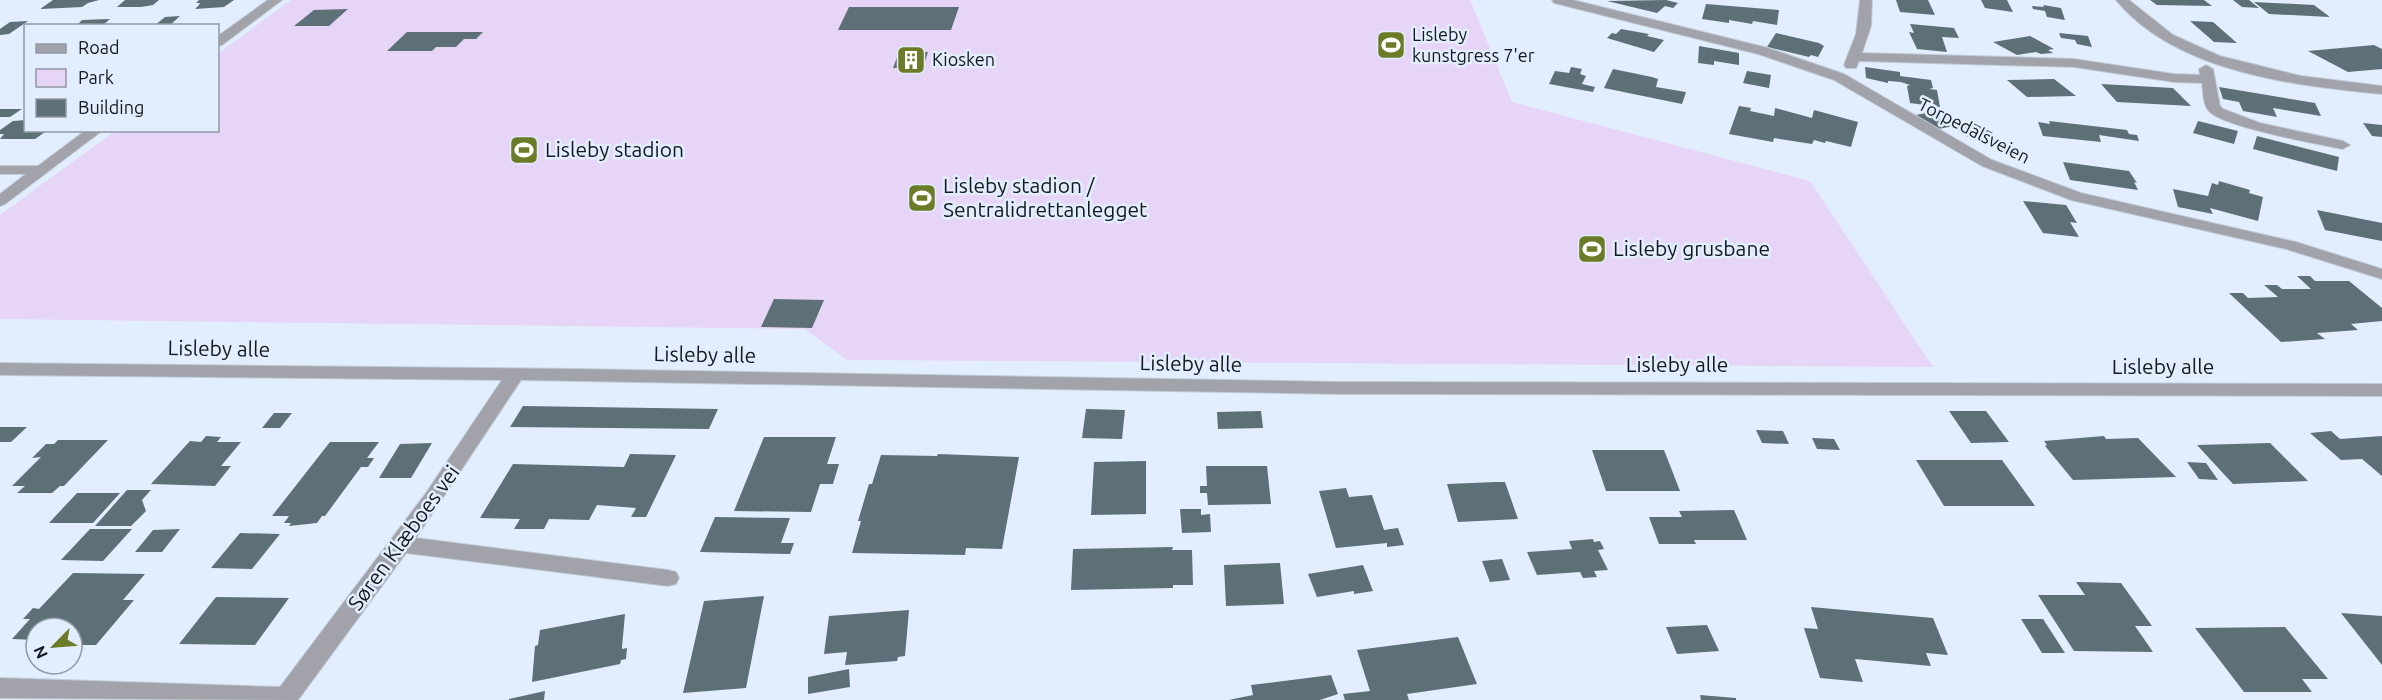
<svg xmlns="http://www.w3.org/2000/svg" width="2382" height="700" viewBox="0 0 2382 700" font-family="Ubuntu,sans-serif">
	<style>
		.green { fill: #e7d5f7 }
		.building { fill: #5d6f77 }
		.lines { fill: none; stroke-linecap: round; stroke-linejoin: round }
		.minor-casing { stroke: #c1ccd9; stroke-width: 2 }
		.minor { fill: #a2a3aa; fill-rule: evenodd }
		.labels { text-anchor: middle; stroke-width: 5; stroke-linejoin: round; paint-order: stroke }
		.far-poi-label { font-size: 18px; fill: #15191f; stroke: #e2eefd; text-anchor: start }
		.far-street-label { font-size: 18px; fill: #15191f; stroke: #e2eefd }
		.poi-label { font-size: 21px; fill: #15191f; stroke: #e2eefd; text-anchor: start }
		.street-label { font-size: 21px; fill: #15191f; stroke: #e2eefd }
	</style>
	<rect width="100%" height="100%" fill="#e2eefd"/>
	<path class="green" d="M291,0H1470L1512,102L1810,181L1933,367L847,360L805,329L0,319V215L115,131L218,130V54Z"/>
	<path class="building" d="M53,0H99L88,3L82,7L40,9Z
		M125,0H159L153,5L141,7H117Z
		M199,0H234L224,7L195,9L199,5L200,3H196Z
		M1666,0L1678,3L1673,8L1665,6L1657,13L1607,1Z
		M1896,0H1928L1935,15L1900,12Z
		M1981,0H2007L2013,12L1985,8Z
		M2150,0H2204L2212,6L2157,5Z
		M2233,0H2249L2259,8L2242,7Z
		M2254,2L2314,5L2330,17L2269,14Z
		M1706,4L1779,10L1777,25L1753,21L1752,24L1729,20V23L1702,19Z
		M2043,5L2061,8L2065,20L2047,17L2045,11L2033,9L2032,6L2044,7Z
		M849,7H959L951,30H838Z
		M348,9L329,26H294L314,10Z
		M180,16L169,26H154L165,17Z
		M110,19L102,26H76L82,20Z
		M28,21L9,34L0,35V29L10,22Z
		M2190,21L2213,22L2237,43L2214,42Z
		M1910,24L1954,28L1959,38L1942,37L1947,52L1917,49L1909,32L1914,33Z
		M1621,29L1649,34L1647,36L1664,40L1654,52L1607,38L1612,33L1616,34Z
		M407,32H483L476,39H464L456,47H436L432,51H387Z
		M1776,33L1819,43L1824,46L1818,57L1811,55L1809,57L1767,47Z
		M2059,33L2088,36L2092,47L2077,44L2075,40L2061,38Z
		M2030,36L2054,49L2048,50L2053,53L2041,54L2036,52L2017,55L1993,42Z
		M2374,45L2382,49V69L2348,72L2308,51Z
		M1699,46L1739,53V65L1714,61V65L1698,63Z
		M899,52H928L923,68H893Z
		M1571,67L1582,69L1580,74L1586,76L1582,84L1595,87L1593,92L1549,84L1555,71L1569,73Z
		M1865,67L1900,72V76L1931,80L1933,88L1929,89L1937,90L1940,107L1910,103L1907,86L1910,85L1901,82L1888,81V83L1866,78Z
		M1613,69L1652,77L1658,79L1656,87L1686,92L1682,104L1604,88Z
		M1747,71L1771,75L1769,88L1743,83Z
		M2054,79L2076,96L2027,97L2007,80Z
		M2101,84L2173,88L2191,106L2117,102Z
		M2219,87L2315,103L2321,116L2273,108L2277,117L2243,111L2239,102L2223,99Z
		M1739,106L1751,108L1750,111L1774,116L1775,108L1812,118L1814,110L1858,122L1851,147L1826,141L1825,143L1814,140L1812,144L1774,138L1773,142L1729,134Z
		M0,109H22L10,117H0Z
		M1930,112L1953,126L1939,129L1916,115Z
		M26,120V130H48L35,139H0L4,134H0V130L13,121Z
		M2049,121L2127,130L2129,134L2137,135L2139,141L2099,135L2101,142L2043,136L2038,122L2050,124Z
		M2198,121L2238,131L2234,144L2193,133Z
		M1972,122L1993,133L1972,139L1951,127Z
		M2363,123L2382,125V137L2372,136Z
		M2257,136L2339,157L2337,171L2253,149Z
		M2063,162L2129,171L2137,183L2134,182L2138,190L2070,180Z
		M2219,181L2250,190L2249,193L2263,197L2258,221L2210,208L2213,214L2178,207L2173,189L2208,196L2212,183L2218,185Z
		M2023,201L2066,205L2077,223L2070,222L2079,237L2043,233Z
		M2317,210L2382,223V241L2325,230Z
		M2297,276H2310L2315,281H2349L2382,308V321L2351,324L2358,330L2317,333L2325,339L2281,342L2229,293H2243L2248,298L2278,297L2264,285H2277L2282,289H2311Z
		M774,299L824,300L812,328L761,327Z
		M523,406L718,409L709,429L510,427Z
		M1086,409L1125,410L1122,439L1082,438Z
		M1261,411L1263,428L1218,429L1217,412Z
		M1949,411H1986L2009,442L1971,443Z
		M274,413H292L280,428H262Z
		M0,427H27L11,442H0Z
		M1756,430L1783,431L1789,444L1762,443Z
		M2331,431L2340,439L2382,436V476L2362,459L2341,460L2310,433Z
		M206,436L221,437L217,442H241L221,466H231L215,486L151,484L190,441L201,442Z
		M2104,436L2106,439L2138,438L2176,477L2073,480L2045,446L2047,445L2044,441Z
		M764,437H836L827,464H839L833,484H820L811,512L734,511Z
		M1812,438L1834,439L1840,450L1817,449Z
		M58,440H108L64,486H60L52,493H17L25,486H12L41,457L32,458L46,444H54Z
		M330,442H379L367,458H374L368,467H361L325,516H322L317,523L289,526L291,523H284L289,516H272Z
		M432,443L411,478H379L400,444Z
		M2270,443L2308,481L2233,484L2197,445Z
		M1592,450H1664L1680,491H1606Z
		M630,454L676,455L646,517H631L636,508L597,505L589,520L549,519L544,529H514L520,519L480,518L513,464L624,467Z
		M938,454L1019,457L1002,549L966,548L965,555L852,553L861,521H858L869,484H872L881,455L937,456Z
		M1916,460H2002L2035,506H1944Z
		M1146,461V514L1091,515L1094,462Z
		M2187,462L2206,463L2218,480L2199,479Z
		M1206,466H1267L1271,504L1208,505L1207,493H1200V486H1207Z
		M1496,482H1505L1518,519L1458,522L1447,484Z
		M1346,488L1349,497L1372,495L1384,530L1398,528L1404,545L1387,547V543L1336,548L1319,491Z
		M127,490H151L142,500L146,511L131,526H95Z
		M77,493H120L93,523H49Z
		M1180,509H1201V515L1210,514L1211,532L1182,533Z
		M1734,510L1747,540H1694L1696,544H1659L1649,517H1682L1679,511Z
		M715,517L790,518L781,543H794L790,554L700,552Z
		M90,529H132L103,561L61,560Z
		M180,529L162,552H135L153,530Z
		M240,533L280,534L252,569L211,568Z
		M1593,539L1594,542L1600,541L1604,549L1598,550L1608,570L1594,571L1597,577L1583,578L1580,572L1537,575L1527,552L1572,549L1569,541Z
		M1173,547L1172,550H1192L1193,585H1173V588L1071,590L1073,549Z
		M1502,559L1510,580L1490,582L1482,561Z
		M1280,563L1284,604L1226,606L1224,565Z
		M1363,565L1373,591L1354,594V591L1317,597L1308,574Z
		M73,573L145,574L123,600H134L96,645H72V628H36V640L12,639L30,619H23L33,608L39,609Z
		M2076,582L2121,583L2152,626H2135L2153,652L2074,651L2038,595H2085Z
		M764,596L746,688L683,693L704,601Z
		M216,597L289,598L255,645L179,644Z
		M1811,607L1933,618L1948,655L1926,653L1931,666L1855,659L1863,682L1820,678L1804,628L1818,629Z
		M909,610L905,656L898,657L897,661L845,665L847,652L824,654L829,616Z
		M2341,613L2382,616V665Z
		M625,614L622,647V649L627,648L626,659L621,660L620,664L532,682L535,646L538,645L540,630Z
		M2021,619H2043L2065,653H2042Z
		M1707,625L1719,651L1677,654L1666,627Z
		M2285,627L2328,679H2302L2312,692H2244L2195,628Z
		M1458,637L1477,684L1407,694L1409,700H1345L1343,694L1370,691L1357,650Z
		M849,669L850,687L808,694V677Z
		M1331,675L1338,694L1320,700H1229L1253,695L1251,685Z
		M545,691L544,700H509V699Z
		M1700,695L1736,698V700H1701Z"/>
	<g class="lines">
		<g class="minor-casing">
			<path id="minor" d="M268,0H282L222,45L218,46V36Z
				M1552,0H1573L1768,48L1844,74L1992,160L2081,193L2296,242L2382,269V279L2286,249L2071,200L1982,166L1834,80L1758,54L1554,3Z
				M1860,0H1872L1871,26L1862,53L2074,59L2174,74L2200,75L2199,69L2206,65L2213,69L2220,106L2223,109L2260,123L2343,141L2350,145L2343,149C2319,144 2220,127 2208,110C2203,104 2203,91 2202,83L2174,82L2074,67L1859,61L1856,68H1846L1844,65L1856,34Z
				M2116,0H2129L2173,35L2220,56L2301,76L2382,86V94C2295,86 2175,72 2116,0Z
				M86,130H103L5,204L0,206V194L26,174H0V166H38Z
				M0,363L576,369L1340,382L2382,384V396L1340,394L521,380L416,538L668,570L676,572L679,578L676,584L668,586L406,553L298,700L0,698V678L280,687L426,493L502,380L0,375Z"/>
		</g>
		<use href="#minor" class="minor"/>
	</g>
	<defs>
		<g id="stadium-square" transform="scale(1.5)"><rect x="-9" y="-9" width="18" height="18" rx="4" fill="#6c7b28" stroke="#e2eefd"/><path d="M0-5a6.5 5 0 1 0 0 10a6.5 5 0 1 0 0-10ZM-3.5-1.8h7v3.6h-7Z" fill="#fff"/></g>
		<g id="building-square" transform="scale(1.5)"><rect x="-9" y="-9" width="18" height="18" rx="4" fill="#6c7b28" stroke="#e2eefd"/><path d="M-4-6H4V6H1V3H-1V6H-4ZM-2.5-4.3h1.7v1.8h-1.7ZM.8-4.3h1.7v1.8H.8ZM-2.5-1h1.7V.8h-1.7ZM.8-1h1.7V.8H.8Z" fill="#fff"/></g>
	</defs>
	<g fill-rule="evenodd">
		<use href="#stadium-square" x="1391" y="45"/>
		<use href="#building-square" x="911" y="60"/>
		<use href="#stadium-square" x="524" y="150"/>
		<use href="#stadium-square" x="922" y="198"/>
		<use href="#stadium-square" x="1592" y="249"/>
	</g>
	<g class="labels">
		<g class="far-poi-label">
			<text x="1412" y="41">Lisleby<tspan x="1412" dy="21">kunstgress 7'er</tspan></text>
			<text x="932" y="66">Kiosken</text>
		</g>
		<g class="far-street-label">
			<text transform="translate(1974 131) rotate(27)" y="6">Torpedalsveien</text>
		</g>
		<g class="poi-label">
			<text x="545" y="157">Lisleby stadion</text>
			<text x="943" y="193">Lisleby stadion /<tspan x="943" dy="24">Sentralidrettanlegget</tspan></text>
			<text x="1613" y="256">Lisleby grusbane</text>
		</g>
		<g class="street-label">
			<text transform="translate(219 349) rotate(1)" y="7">Lisleby alle</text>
			<text transform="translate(705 355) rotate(1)" y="7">Lisleby alle</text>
			<text transform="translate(1191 364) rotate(1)" y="7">Lisleby alle</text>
			<text x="1677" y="372">Lisleby alle</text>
			<text x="2163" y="374">Lisleby alle</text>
			<text transform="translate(404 538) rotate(-54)" y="7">Søren Klæboes vei</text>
		</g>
	</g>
	<rect x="24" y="24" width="195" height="108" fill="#e2eefd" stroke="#9099a4" stroke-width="1.5"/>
	<rect x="36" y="44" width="30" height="9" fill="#a2a3aa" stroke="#9099a4" stroke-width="1.5"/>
	<text x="78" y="54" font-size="18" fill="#15191f">Road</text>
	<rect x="36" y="69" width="30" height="18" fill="#e7d5f7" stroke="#9099a4" stroke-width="1.5"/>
	<text x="78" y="84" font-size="18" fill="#15191f">Park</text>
	<rect x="36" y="99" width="30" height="18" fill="#5d6f77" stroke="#9099a4" stroke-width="1.5"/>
	<text x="78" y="114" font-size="18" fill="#15191f">Building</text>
	<g transform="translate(54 646) rotate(245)"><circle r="28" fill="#e2eefd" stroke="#9099a4" stroke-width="1.5"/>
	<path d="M0-4.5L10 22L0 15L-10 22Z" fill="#6c7b28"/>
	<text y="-9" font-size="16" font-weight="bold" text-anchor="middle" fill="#15191f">N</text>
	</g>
</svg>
